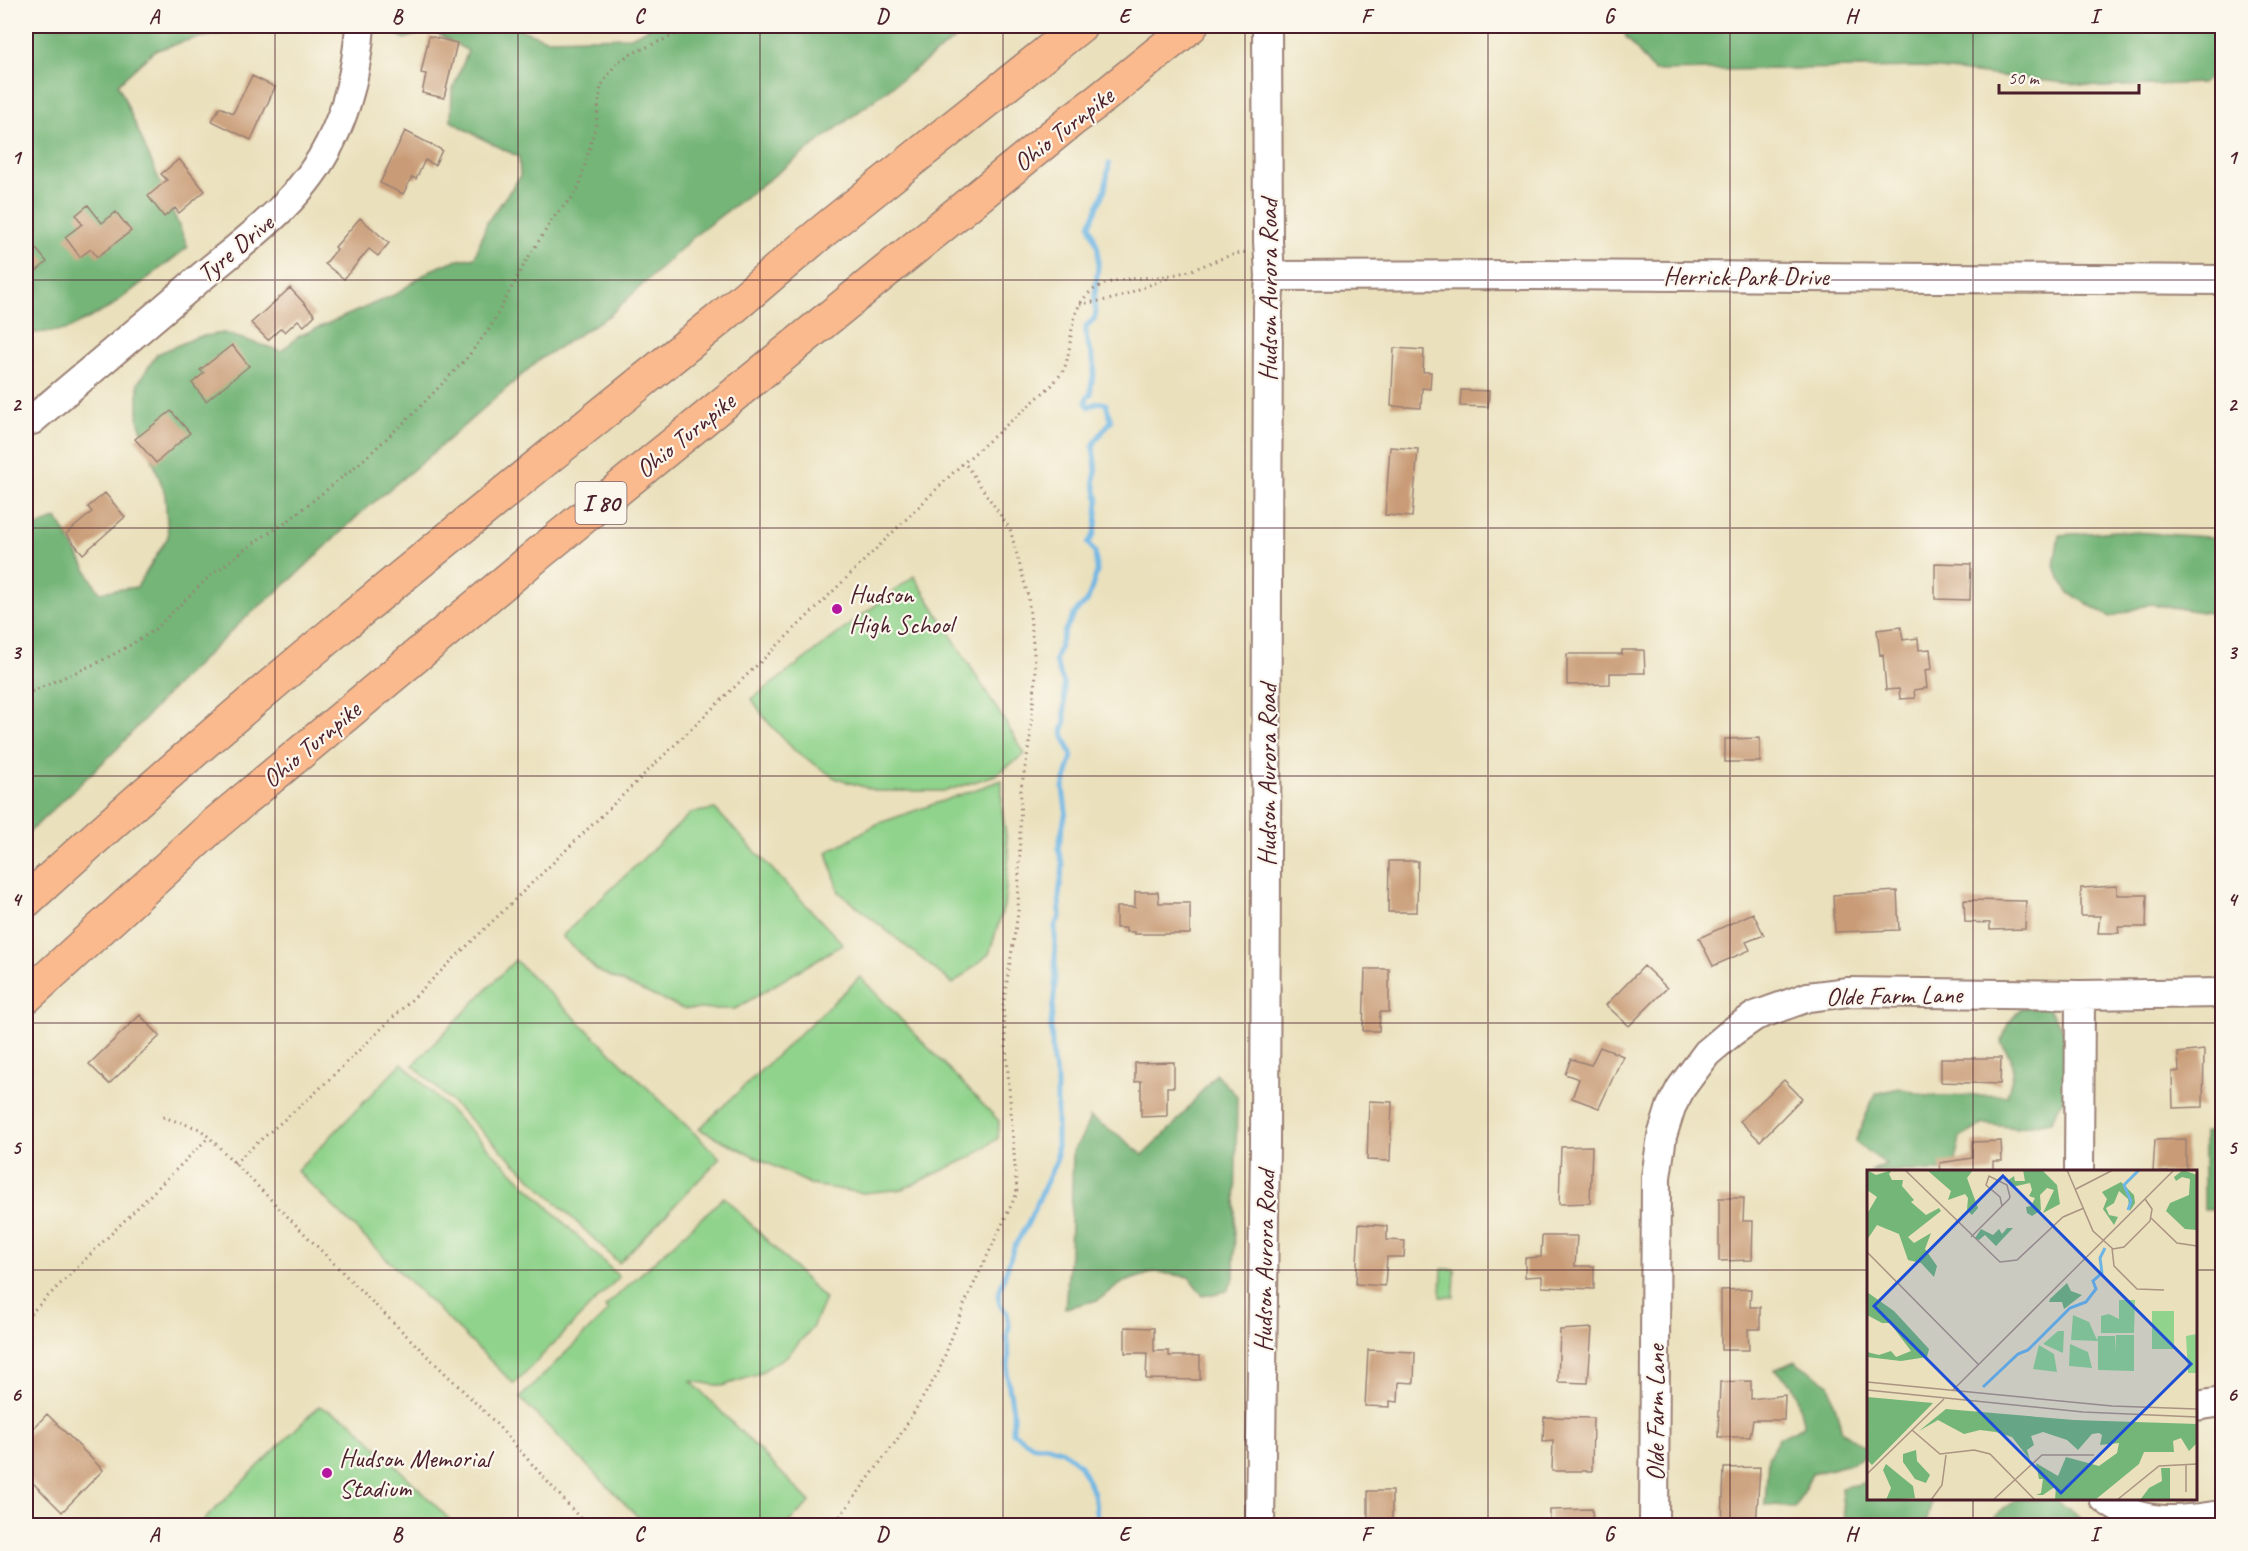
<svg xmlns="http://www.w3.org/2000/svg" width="2248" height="1551" viewBox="0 0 2248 1551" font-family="Caveat,sans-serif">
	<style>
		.green { fill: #90d38c; stroke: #6d795c; stroke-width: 1.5 }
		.forest { fill: #74b578; stroke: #5f6a52; stroke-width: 1.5 }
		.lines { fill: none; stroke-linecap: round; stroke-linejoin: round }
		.stream { stroke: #6cb5e4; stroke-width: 5 }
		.building { fill: #c99c77 }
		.minor-casing { stroke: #9a8074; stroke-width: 32 }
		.highway-casing { stroke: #9a8074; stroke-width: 36 }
		.path { stroke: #9a8074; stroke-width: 3; stroke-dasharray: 1.5 4.5; stroke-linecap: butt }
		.minor { stroke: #fff; stroke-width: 28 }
		.highway { stroke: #fbba8d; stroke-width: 33 }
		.grid { fill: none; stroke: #4a1f2b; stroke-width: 1.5; stroke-opacity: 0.55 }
		.poi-dot { fill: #b5179e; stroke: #fbf7ec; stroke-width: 2 }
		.labels { text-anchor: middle; stroke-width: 4.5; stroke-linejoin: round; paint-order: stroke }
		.shield { fill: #fbf7ec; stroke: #7f6065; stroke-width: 1.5 }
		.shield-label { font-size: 24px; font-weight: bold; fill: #4a1f2b }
		.street-label { font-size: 26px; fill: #4a1f2b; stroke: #fbf7ec }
		.poi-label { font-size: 26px; fill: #4a1f2b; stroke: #fbf7ec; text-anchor: start }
		.inset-river { fill: none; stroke: #6cb5e4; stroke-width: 3 }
		.inset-road { fill: none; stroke: #aa9382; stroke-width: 1.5 }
		.view { fill: #1d4ed8; fill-opacity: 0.15; stroke: #1d4ed8; stroke-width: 3 }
		.inset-edge { fill: none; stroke: #4a1f2b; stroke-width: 3 }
		.neatline { fill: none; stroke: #4a1f2b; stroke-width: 2 }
		.grid-label { font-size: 20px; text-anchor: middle; font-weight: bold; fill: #4a1f2b }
	</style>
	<rect width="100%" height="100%" fill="#fbf7ec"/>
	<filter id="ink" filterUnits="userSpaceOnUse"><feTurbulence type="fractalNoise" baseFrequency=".0167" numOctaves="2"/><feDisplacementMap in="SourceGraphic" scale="12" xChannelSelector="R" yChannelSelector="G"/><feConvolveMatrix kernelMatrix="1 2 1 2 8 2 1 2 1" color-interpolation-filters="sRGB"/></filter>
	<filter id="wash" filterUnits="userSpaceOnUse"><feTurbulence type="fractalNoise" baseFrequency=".008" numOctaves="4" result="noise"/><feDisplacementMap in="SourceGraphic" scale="24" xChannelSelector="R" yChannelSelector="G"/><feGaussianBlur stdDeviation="1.35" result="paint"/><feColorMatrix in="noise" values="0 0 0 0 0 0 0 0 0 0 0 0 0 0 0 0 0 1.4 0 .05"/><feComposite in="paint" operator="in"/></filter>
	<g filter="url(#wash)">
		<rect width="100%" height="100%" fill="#eae0bc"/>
		<path class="green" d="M914,576L1025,754L995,775L946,791H877L835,778L794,750L766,720L752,699Z
			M1002,780V809L1009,856L1004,906L989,954L953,984L839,892L827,852L877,824Z
			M715,809L843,944L735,1009H683L598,971L562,936L691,813Z
			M515,960L720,1158L619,1263L413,1065Z
			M860,977L999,1121L998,1138L971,1157L903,1189L863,1193L812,1185L699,1129Z
			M402,1063L619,1277L514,1384L297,1171Z
			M724,1197L825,1299L812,1328L787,1356L756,1375L722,1386L691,1381L810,1502L786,1525H646L520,1398L608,1311L605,1307Z
			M1442,1269H1455L1454,1297H1441Z
			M319,1406L351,1421L455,1525H199Z"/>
		<path class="forest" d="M26,26H330L256,28L192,39L154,51L118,84L188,247L109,308L66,330L26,334Z
			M387,26H511L546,39L631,37L653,26H972L698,233L610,315L540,359L426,459L362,512L293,578L242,621L170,691L117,749L26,835V531L57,518L99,592L137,587L168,537L165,494L138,420V383L157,354L197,337L224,333L281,351L299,336L396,294L431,270L453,261L475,257L487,222L520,177L519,157L477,136L451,121L452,91L468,51L430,29L405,39L388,30Z
			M1623,26H2222V67L2203,83L2101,87L1922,67L1654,71L1626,37Z
			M2117,531L2222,538V615L2150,604L2110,617L2068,593L2054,566L2059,535Z
			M2047,1007L2071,1042L2069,1064L2063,1100L2051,1121L2017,1128L1984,1124L1960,1138L1954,1165L1955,1171H1871L1886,1164L1855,1142L1875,1094L1899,1088L1928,1096L2007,1095C2015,1070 2018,1065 2001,1043L2008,1024L2021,1008Z
			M1216,1074L1237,1096L1234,1277L1227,1291L1203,1296L1189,1277L1155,1272L1124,1282L1098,1300L1065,1308L1070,1253L1073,1151L1083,1135L1090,1117L1120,1136L1143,1155L1173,1126Z
			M2222,1131V1209L2204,1210V1132Z
			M1795,1361L1829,1384L1842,1431L1868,1450V1455L1847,1465L1812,1474L1795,1508L1765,1505L1768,1458L1779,1438L1804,1426L1797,1397L1791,1383L1774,1370Z
			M1868,1482V1498L1923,1499L1931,1503L1926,1525H1845L1841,1488Z
			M2016,1499L2056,1500L2084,1520L2115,1524L2114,1526L2000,1525L1995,1517Z"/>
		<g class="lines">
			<path class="stream" d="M1089,1526L1097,1518L1094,1493L1079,1464L1063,1451L1047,1446H1034L1013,1433V1410L1007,1375L1009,1357L1007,1337L1009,1326L1007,1313L1000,1305L998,1296L1014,1247L1028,1223L1057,1159V1077L1053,1062L1051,1024L1055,987V925L1060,917L1059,894L1063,865L1058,849L1066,811L1063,788L1072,756L1062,731L1065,723L1064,684L1055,661L1065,630L1077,610L1087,602L1097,572L1095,552L1088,543L1094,535L1096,526L1098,500L1094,481L1096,470L1093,447L1096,440L1111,421L1106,404C1099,401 1095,403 1089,407L1086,403L1087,397L1091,394C1089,383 1096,376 1094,365C1092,349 1085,347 1086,326L1094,319L1096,313L1094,303L1098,266V249L1090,225L1105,189L1109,164"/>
		</g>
		<g id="blocks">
			<path class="building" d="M429,36L457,43L444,98L422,93L426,74L421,73Z
				M252,76L275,87L251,140L212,121L220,107L233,113Z
				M405,131L442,150L435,165L425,160L416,179L412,177L403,194L380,183Z
				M179,159L205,191L179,213L175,208L164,217L148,196L167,180L161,174Z
				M88,205L102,223L116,212L131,231L97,257L91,249L80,257L65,237L82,224L76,215Z
				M360,218L389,243L378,256L369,249L344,279L325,264L337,249L335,247Z
				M26,237L47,262L26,280Z
				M290,288L315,315L304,326L298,320L285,332L281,328L268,340L251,323Z
				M232,345L249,366L206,401L192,383L204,373L200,370Z
				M1394,348L1424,350L1423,372H1431L1430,389L1422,388L1421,408L1391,406Z
				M1461,390L1489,391L1488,407L1460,406Z
				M171,411L190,433L156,463L135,439Z
				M1390,447L1418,449L1412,517L1385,515Z
				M105,493L125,517L83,554L66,534L92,512L88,507Z
				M1935,563L1971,564L1970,600L1935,599Z
				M1901,627L1903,640L1918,638L1919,650L1930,649L1932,669L1925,670L1927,688L1914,690L1915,698L1900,699L1899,689L1886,690L1883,654L1880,655L1877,630Z
				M1622,650H1644L1645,673H1610V684L1567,685V654H1622Z
				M1760,738V762H1725V739Z
				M1389,861H1418L1417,912H1388Z
				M2117,886V895H2147L2146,927H2118L2119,933H2098L2100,916H2081V888Z
				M1897,891L1899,930L1835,932L1833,895Z
				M1135,892H1158L1159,903H1190V934H1134V932H1126V928H1116V907H1135Z
				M1964,900L2026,901L2025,929L1990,930V923L1965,922Z
				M1753,913L1764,935L1746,942L1750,950L1713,966L1699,938Z
				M1644,966L1667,988L1629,1026L1606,1005Z
				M1365,969H1389V1012H1380L1379,1031H1363Z
				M140,1015L160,1036L109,1084L89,1064Z
				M1600,1047L1623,1056L1599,1108L1572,1098L1579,1079L1565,1074L1571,1059L1591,1065Z
				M2204,1050L2203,1107L2173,1108L2172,1072L2179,1071L2178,1053Z
				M1941,1058H2001L2000,1084L1941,1082Z
				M1174,1062V1087H1167V1116L1141,1117V1081L1135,1082V1063Z
				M1784,1080L1802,1098L1760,1141L1740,1121Z
				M1369,1101L1392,1102L1390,1161L1367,1160Z
				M2186,1139V1172H2153L2155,1140Z
				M2001,1141L2002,1161H1993V1172H1941L1940,1163L1972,1158V1142Z
				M1592,1146L1590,1203L1559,1204L1561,1147Z
				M1719,1198H1744L1743,1221H1753L1752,1260L1719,1261Z
				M1359,1224L1387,1226V1240L1405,1241L1404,1257H1387L1385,1286L1356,1284Z
				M1542,1236H1577L1575,1266H1594V1289L1542,1287V1276L1525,1277V1258L1541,1257Z
				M1751,1289L1750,1307H1760V1329H1748L1749,1350H1721V1290Z
				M1125,1327L1154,1328V1351H1169V1356H1200V1380L1146,1379L1147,1353H1125Z
				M1592,1328L1588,1383L1558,1382L1560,1330Z
				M1368,1350L1415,1352L1414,1383L1399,1382L1398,1402L1390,1401V1407L1365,1406Z
				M1751,1381V1399L1785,1395L1784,1420H1753L1750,1437H1718L1720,1382Z
				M47,1414L103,1470L62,1512L26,1476V1436Z
				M1544,1417L1593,1418L1592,1471H1552L1553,1441L1543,1442Z
				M1760,1467L1756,1526H1722L1724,1468Z
				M1368,1491H1392V1526H1368Z
				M1592,1509L1593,1526H1550V1510Z"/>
		</g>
	</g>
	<g filter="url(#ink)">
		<use href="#blocks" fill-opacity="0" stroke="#9a8074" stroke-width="1.5"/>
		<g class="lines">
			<g class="minor-casing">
				<path id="minor" d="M1270,276L1537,275L2222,280
					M32,420C88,373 143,327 199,279C247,239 302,201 330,143C349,106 357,67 360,26
					M2079,1172L2080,995
					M2196,1406L2222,1402
					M2104,1498C2139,1527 2181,1521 2222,1515
					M1260,1526L1265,1143L1268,307L1270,276L1268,241L1267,26
					M1654,1526L1656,1177L1662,1136L1671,1107L1681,1088L1707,1053L1732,1032L1755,1016L1808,997L1848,992L2080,995L2222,993"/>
			</g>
			<g class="highway-casing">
				<path id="highway" d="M26,901C247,697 483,510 717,321C759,286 800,249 843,215C922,152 1001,89 1080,26
					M26,997L215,824L542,551L1072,120L1098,101L1191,26"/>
			</g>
			<path class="path" d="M1080,304L1113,299L1168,278
				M26,694L99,662L127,647L153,631L210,576L259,539L284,524L361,462L414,413L466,359L490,328L526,261L556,214L572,198L579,187L596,124L601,86L617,62L633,53L679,33L745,31L762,29L769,26
				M163,1117L200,1129L209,1137L365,1295L490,1417L587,1526
				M234,1163L315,1093L811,613L960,466L1052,385C1055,381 1060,376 1063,371C1073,350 1068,325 1080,304C1085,296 1091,290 1100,286C1123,275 1152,280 1177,274C1201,269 1222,255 1247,252
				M26,1318L209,1137
				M833,1526L897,1440L939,1371L964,1305L1017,1193L1003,1006L1018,913L1021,788L1029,747L1036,673L1028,596L1010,529L964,462"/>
			<use href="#minor" class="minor"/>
			<use href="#highway" class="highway"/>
		</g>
	</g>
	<path class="grid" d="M275,26V1526M518,26V1526M760,26V1526M1003,26V1526M1245,26V1526M1488,26V1526M1730,26V1526M1973,26V1172M26,280H2222M26,528H2222M26,776H2222M26,1023H2222M26,1270H1868M2196,1270H2222M1973,1498V1526"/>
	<g class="poi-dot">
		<circle cx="837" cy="609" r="6"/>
		<circle cx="327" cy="1473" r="6"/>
	</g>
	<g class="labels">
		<rect class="shield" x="575.5" y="482" width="51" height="42" rx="4.5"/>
		<g class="shield-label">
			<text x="601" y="511">I 80</text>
		</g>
		<g class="street-label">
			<text transform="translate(1063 129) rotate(-38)" y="9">Ohio Turnpike</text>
			<text transform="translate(235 248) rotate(-40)" y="9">Tyre Drive</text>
			<text x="1746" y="285">Herrick Park Drive</text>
			<text transform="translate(1268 290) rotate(-90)" y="9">Hudson Aurora Road</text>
			<text transform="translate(685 435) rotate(-39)" y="9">Ohio Turnpike</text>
			<text transform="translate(311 744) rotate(-40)" y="9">Ohio Turnpike</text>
			<text transform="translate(1267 775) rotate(-90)" y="9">Hudson Aurora Road</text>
			<text transform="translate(1894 995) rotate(-1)" y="9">Olde Farm Lane</text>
			<text transform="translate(1264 1261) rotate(-89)" y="9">Hudson Aurora Road</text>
			<text transform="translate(1655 1413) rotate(-90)" y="9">Olde Farm Lane</text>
		</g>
		<g class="poi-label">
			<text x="849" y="603">Hudson<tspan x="849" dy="30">High School</tspan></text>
			<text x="339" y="1467">Hudson Memorial<tspan x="339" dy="30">Stadium</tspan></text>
		</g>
	</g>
	<g transform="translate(1867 1170)">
		<rect width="330" height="330" fill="#eae0bc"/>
		<path d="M252,130H268L267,163H234V146L242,144L252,149ZM285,141H307V179H285ZM206,145L222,152L230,170L231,166H248L249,183V165H267V201L231,200V171L204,170ZM191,161H197L196,183L176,174ZM330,164V203H321L319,166ZM203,174L221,182L225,198L202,196ZM172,175L187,184L190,202L166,199Z" fill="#90d38c"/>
		<path d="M0,0L9,5L25,0L22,4L25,10H36L35,16L47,30L44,32L59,45L72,38L74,41L41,67L47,73L64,63L58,79L70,96L67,107L54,93L41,90L32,64L10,55L0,70V44L10,27L0,20ZM60,0H106L100,8L111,38L105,45L100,40L101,28L98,24L81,30L84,21ZM156,0H175L190,15L193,34L176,43L187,20L180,18L173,25L174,40L165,46L160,43L159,37L164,36L168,28L162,26L165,20L163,13L145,17L140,11L147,6L148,11H158ZM316,0L330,5V60L318,59L299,41L303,33L322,25L323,9L315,7L309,11L307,7ZM254,12L267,25L268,33L263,41L261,29L252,21L247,33L239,38L242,45L251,47L247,55L236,39L240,29L235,22ZM140,58H146L129,76L118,65L112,70L108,68L114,59L126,65L132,59L135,64ZM200,113L204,121L215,125L197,139L195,132H182L183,129ZM0,122L27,141L62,179L60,187L34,191L0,187V182L12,185L24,181L29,187L44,181L23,153H15L0,145ZM0,227L66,233L5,295L0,290ZM79,239L207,250L330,254V273L322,281L314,268L306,271L307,282H277L272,294L228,330H188L189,316L176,325H169L174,323L176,309H172L169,293L191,306L199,287L232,296L250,283L252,273L233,275L235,265L232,263L225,264L211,280L200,270L176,262L164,266L167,275L160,280L163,290L145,267L129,262L113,260L97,264L71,250L52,261ZM49,280L50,291L63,305L59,313L48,309L36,292V284ZM19,294L46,316L48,328L19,330L24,318L16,300ZM294,298H303V330H273L282,318L295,311Z" fill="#74b578"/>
		<path class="inset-river" d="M261,40L264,31L257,15L272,0M116,217L151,184L161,180L203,138L219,132L229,119L226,111L235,103L233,88L238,78"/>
		<path class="inset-road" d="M38,0L133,92L150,90L196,47L217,38M200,0L226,61L246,79L257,77L283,51L285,39L278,29M209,19L246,0M284,48L310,73L330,76M104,67L142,29L143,27L140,15L122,6L119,15L133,27L135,36M245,78L247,96L270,119L297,120M0,82L111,194M0,212L245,236L330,239M0,220L216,242L330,247M85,221L307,0M45,260L73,284L107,280L123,284L168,330M319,294V322M0,304L77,229M64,330L75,315L79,285M126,330L175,285H227M250,330L292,296L330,294"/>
		<path class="view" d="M136,6L324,194L194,323L7,136Z"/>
		<rect width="330" height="330" class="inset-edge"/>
	</g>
	<rect width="2248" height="1551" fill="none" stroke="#fbf7ec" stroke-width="66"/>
	<path d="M1999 84v9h140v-9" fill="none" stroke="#4a1f2b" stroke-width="3"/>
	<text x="2008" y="84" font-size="18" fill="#4a1f2b" stroke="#fbf7ec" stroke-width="4.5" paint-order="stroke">50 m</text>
	<rect x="33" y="33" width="2182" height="1485" class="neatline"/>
	<g class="grid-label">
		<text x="154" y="23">A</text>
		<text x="397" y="23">B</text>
		<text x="639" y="23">C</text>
		<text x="882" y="23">D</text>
		<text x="1124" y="23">E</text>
		<text x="1366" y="23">F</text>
		<text x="1609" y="23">G</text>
		<text x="1851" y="23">H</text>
		<text x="2094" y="23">I</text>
		<text x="16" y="164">1</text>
		<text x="2232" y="164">1</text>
		<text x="16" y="411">2</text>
		<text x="2232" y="411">2</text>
		<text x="16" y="659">3</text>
		<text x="2232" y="659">3</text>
		<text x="16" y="906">4</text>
		<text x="2232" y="906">4</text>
		<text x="16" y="1154">5</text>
		<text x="2232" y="1154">5</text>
		<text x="16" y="1401">6</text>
		<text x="2232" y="1401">6</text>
		<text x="154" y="1541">A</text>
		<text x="397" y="1541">B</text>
		<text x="639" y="1541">C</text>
		<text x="882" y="1541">D</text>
		<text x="1124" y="1541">E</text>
		<text x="1366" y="1541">F</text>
		<text x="1609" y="1541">G</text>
		<text x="1851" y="1541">H</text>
		<text x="2094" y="1541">I</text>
	</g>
</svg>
